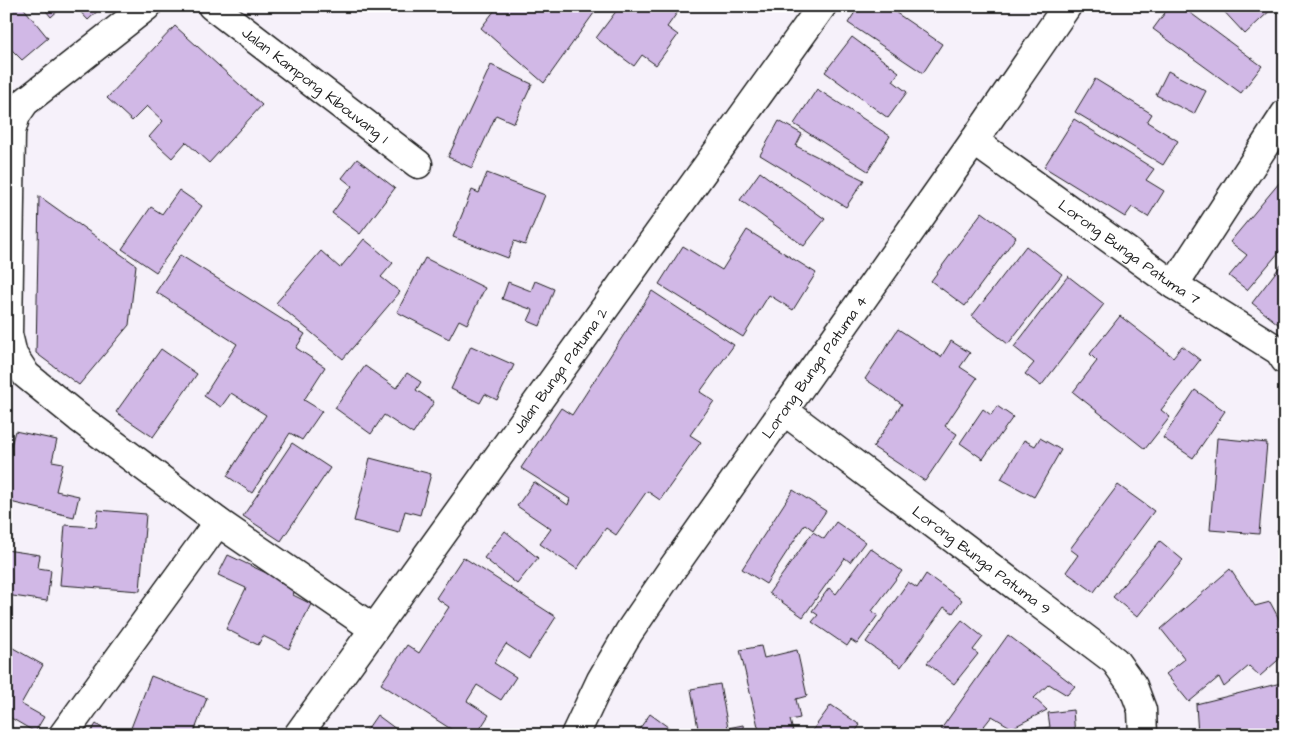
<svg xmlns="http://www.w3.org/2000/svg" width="1291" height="741" viewBox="0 0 1291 741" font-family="'Architects Daughter',sans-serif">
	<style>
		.building { fill: #d1b8e6; stroke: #1c1c1c }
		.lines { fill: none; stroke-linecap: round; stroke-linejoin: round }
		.minor-casing { stroke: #1c1c1c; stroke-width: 31 }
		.minor { stroke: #fff; stroke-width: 28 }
		.labels { text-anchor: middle; stroke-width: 4; stroke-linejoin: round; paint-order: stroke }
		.street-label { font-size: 15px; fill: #1c1c1c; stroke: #fff }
	</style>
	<rect width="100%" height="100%" fill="#f6f1fa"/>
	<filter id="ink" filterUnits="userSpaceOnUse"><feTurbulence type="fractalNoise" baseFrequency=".02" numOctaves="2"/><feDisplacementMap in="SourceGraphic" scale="10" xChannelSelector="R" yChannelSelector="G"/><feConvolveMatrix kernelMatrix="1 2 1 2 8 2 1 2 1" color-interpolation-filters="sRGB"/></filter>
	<g filter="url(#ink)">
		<path class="building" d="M6,6H22L48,38L22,60L6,44Z
			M42,6H63L51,17Z
			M75,6H103L88,20Z
			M498,6H599L544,83L481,28Z
			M620,6H682L667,27L678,35L656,65L642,55L634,66L596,38Z
			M859,6H890L889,8L942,44L923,73L848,23Z
			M1170,6H1181L1262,66L1241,93L1153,29Z
			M1219,6H1275L1245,34Z
			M175,26L262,105L209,163L186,142L172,158L149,137L163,121L147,106L132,121L107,98Z
			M852,37L899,72L893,81L907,92L888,118L825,72Z
			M491,65L532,84L514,123L496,115L472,168L448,157Z
			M1168,71L1206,91L1194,114L1156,95Z
			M1095,79L1152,114L1147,122L1178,141L1163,165L1075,112Z
			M817,89L890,136L868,171L794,124Z
			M1074,119L1154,169L1146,180L1164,191L1148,217L1132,207L1125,217L1044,167Z
			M779,121L802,134L796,146L864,180L846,207L760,155Z
			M357,159L395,188L360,234L332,213L352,186L342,178Z
			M760,172L825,219L804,246L740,200Z
			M487,173L545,195L525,245L514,241L508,258L453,237L472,190L479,193Z
			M1285,176V245L1247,290L1229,276L1247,255L1230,242Z
			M179,190L202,206L156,272L122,249L151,207L162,214Z
			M39,196L136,265L129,325L79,385L36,353Z
			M982,212L1016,237L965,306L931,281Z
			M747,230L816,273L793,310L769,295L743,337L659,284L683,246L722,270Z
			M364,239L393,263L381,277L400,292L343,359L276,303L321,251L340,268Z
			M1026,246L1062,274L1008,344L972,316Z
			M180,255L305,334L296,348L325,367L304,400L322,411L302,440L290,433L252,493L227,476L266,415L231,393L221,407L204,396L237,344L156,292Z
			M425,258L485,288L467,324L459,320L449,339L397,312Z
			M1285,260V326L1283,328L1252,303Z
			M1068,276L1104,304L1041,386L1025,374L1034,363L1014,347Z
			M535,281L554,289L540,326L528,321L533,310L502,299L508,282L531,291Z
			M652,291L734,345L700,392L714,401L690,435L701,442L660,500L647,491L616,535L606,528L577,569L540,544L551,529L517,506L534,482L568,505L570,499L521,468L561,408L572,415Z
			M1120,316L1173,357L1182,346L1200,360L1161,410L1170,417L1145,449L1073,392L1097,361L1090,354Z
			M898,329L941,357L951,341L970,353L960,367L977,378L945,426L957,434L925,481L873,447L902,404L865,379Z
			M471,346L514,365L497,400L485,394L480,403L451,389Z
			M161,349L197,374L153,437L116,412Z
			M365,366L396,388L407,373L421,382L416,390L434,402L413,434L384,415L371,434L335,408Z
			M1195,390L1225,411L1193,458L1163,438Z
			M997,406L1013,417L983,459L960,443L983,409L991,415Z
			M15,431L57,440L52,461L63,463L56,491L79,496L74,517L6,501V463Z
			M1040,438L1061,450L1034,497L1001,479L1024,440L1035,446Z
			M1217,438L1267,443L1259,534L1210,530Z
			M292,443L330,468L281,541L243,516Z
			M370,458L431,474L420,515L405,511L399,533L354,521Z
			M1118,485L1154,511L1094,592L1066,572L1078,555L1070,549Z
			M793,490L826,511L813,530L805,524L766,584L742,569Z
			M98,510L146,514L140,591L60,585L65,525L96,527Z
			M836,522L865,542L850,562L845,558L803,617L769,593L813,532L824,539Z
			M1285,527V551L1277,530Z
			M505,531L538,558L517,584L484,558Z
			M1160,541L1183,560L1137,617L1113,597Z
			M870,548L902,571L872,611L878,615L857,644L851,640L847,646L812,622L818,615L812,611L829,588L836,594Z
			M6,550L40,555L38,568L51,570L47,601L6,595Z
			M228,555L296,587L293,595L311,604L289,649L263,636L258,645L226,629L246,588L218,575Z
			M463,557L556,617L529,659L506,644L494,663L516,677L501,700L477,685L467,701L489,715L476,735H460L381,684L407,645L419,653L449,607L436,598Z
			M1230,569L1255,606L1270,602L1285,630V654L1260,676L1249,666L1224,687L1219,677L1189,702L1166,674L1185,659L1161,629Z
			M926,574L962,600L953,613L944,607L901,667L866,642L908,582L917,588Z
			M962,620L983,637L973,650L978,654L954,684L927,663Z
			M1008,635L1075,686L1067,695L1049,684L1034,698L1047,710L1012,728L992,716L977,735H953L941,729Z
			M6,644L43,665L21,704L44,717L35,732L6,715Z
			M761,646L764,658L797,650L807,696L796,699L800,718L790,720L794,735H760L740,650Z
			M151,676L207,698L193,735H148L131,728Z
			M1285,682V735H1198L1196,704Z
			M720,684L728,728L743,725L745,735H716V731L699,734L691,689Z
			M831,705L860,725L853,735H809Z
			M1073,710L1075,735H1028V730L1050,727L1048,713Z
			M650,714L679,735H635Z
			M377,715L404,735H371L366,731Z
			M96,724L112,735H89Z"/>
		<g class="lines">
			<g class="minor-casing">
				<g id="minor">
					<path d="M147,6L25,102L16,115L11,132L8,334L13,355L26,375L79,418L218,522L374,629"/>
					<path id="s1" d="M212,6L418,164"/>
					<path id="s2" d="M974,141L1174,285L1279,351L1285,360"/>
					<path d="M1174,285L1285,114"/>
					<path id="s3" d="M783,410L1115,661L1133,686L1142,710L1143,735"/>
					<path d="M63,735L218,522"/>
					<path id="s4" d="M298,735L822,6"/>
					<path id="s5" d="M575,735L601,680L629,632L672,569L974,141L1067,6"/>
				</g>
			</g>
			<use href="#minor" class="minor"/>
		</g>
	</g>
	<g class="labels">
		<g class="street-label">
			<text dy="5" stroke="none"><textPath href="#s1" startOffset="130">Jalan Kampong Kibouvang 1</textPath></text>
			<text dy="5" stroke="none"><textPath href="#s2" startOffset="191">Lorong Bunga Patuma 7</textPath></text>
			<text dy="5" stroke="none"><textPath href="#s5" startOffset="440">Lorong Bunga Patuma 4</textPath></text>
			<text dy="5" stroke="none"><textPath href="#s4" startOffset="449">Jalan Bunga Patuma 2</textPath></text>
			<text dy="5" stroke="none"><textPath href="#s3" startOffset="249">Lorong Bunga Patuma 9</textPath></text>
		</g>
	</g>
	<rect width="1291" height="741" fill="none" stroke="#fff" stroke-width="25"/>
	<rect x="12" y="12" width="1266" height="716" fill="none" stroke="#1c1c1c" stroke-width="2" filter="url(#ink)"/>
</svg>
